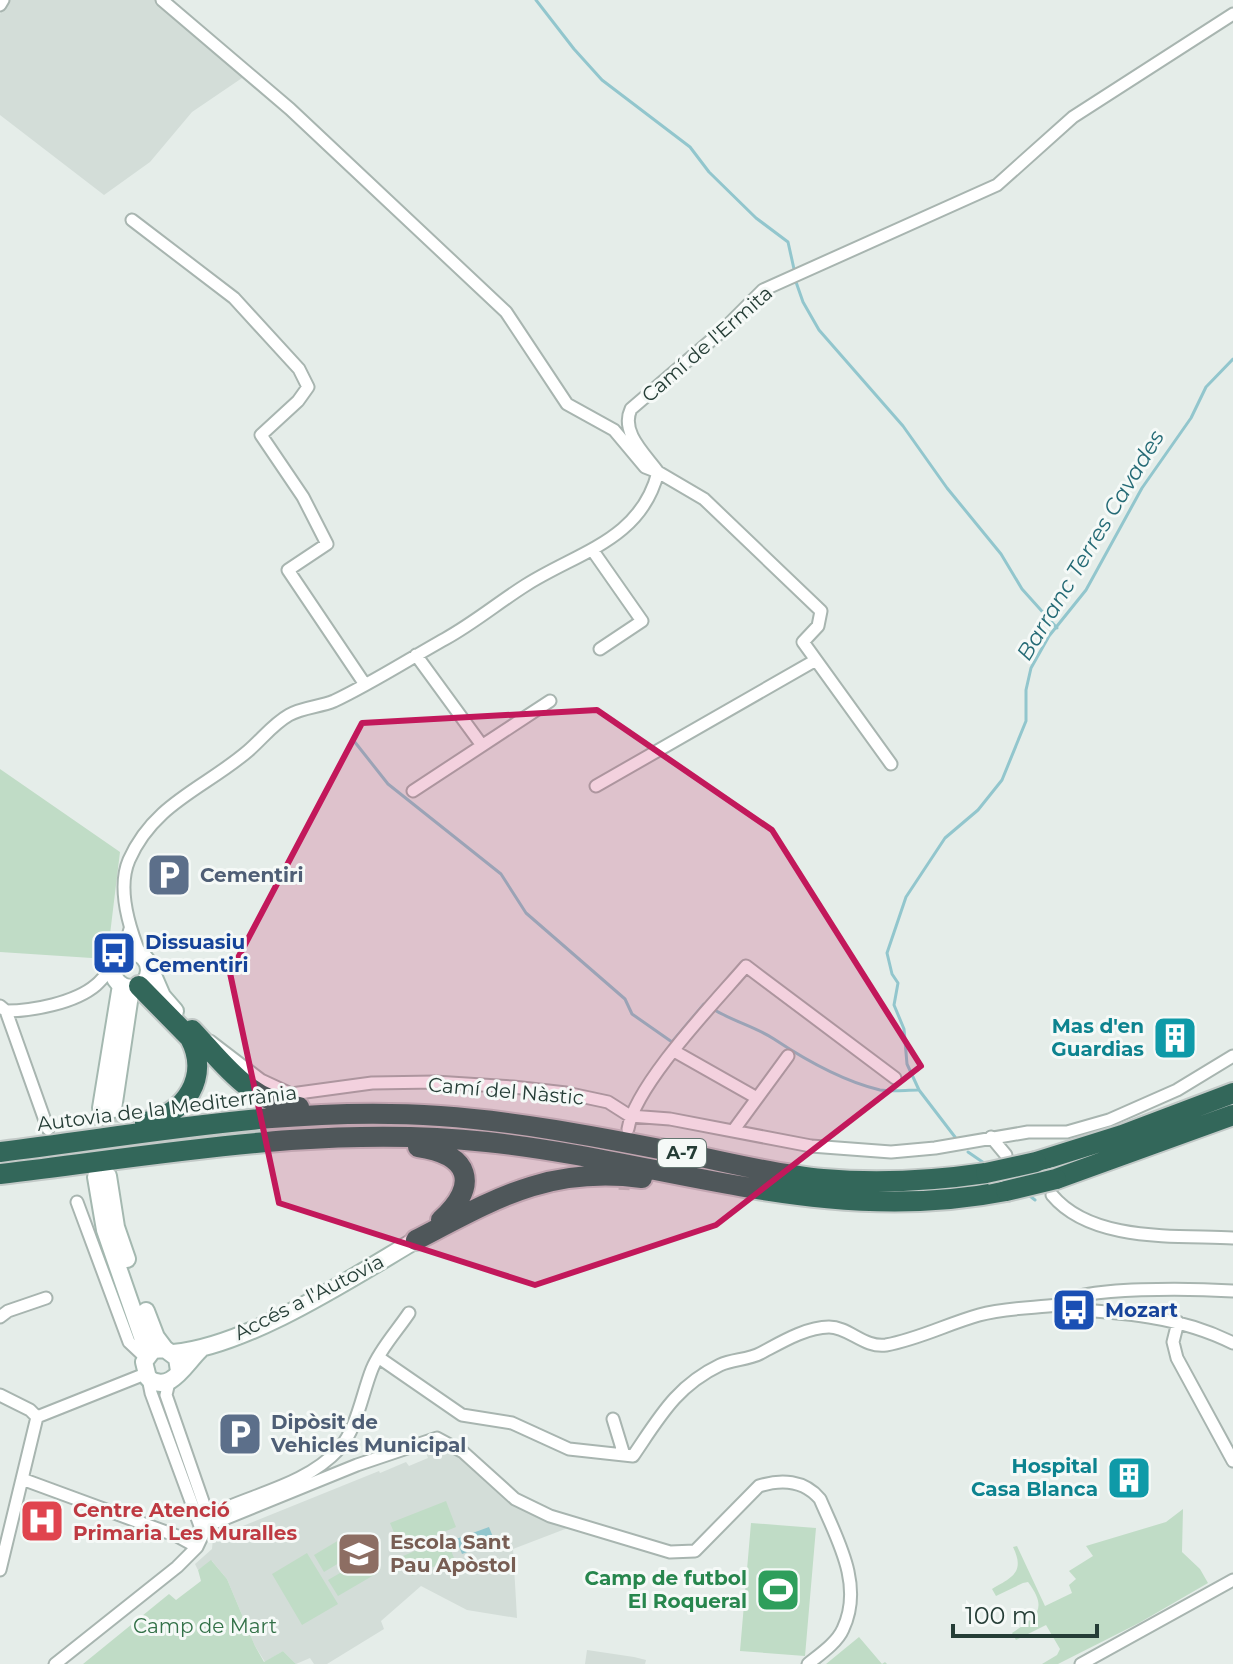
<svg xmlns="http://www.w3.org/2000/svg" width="1233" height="1664" viewBox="0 0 1233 1664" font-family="Montserrat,sans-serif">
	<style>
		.built { fill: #d3ddd8 }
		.green { fill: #c0dcc6 }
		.water { fill: #92c6cd }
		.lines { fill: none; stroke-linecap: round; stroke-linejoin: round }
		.stream { stroke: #92c6cd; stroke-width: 3 }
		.street-tunnel { stroke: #bfcac5; stroke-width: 11; stroke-dasharray: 11 5.5; stroke-linecap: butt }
		.secondary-tunnel { stroke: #bfcac5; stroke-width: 16; stroke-dasharray: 16 8; stroke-linecap: butt }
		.street-casing { stroke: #a8b5b0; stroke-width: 15 }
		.secondary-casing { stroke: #a4b8b0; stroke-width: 20 }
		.highway-casing { stroke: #c2c9c7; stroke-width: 24 }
		.street { stroke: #fff; stroke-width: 11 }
		.secondary { stroke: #fff; stroke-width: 16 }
		.highway { stroke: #33675a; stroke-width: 20 }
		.highway-bridge-casing { stroke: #c2c9c7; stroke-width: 24; stroke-linecap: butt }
		.highway-bridge { stroke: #33675a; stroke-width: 20 }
		.marked { fill: #c2185b; fill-opacity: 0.2; stroke: #c2185b; stroke-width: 6; stroke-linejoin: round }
		.labels { text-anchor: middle; stroke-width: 6; stroke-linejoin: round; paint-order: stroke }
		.shield { fill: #f5f9f7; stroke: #637570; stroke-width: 2 }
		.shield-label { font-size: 18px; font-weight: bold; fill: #253d36 }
		.street-label { font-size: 20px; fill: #253d36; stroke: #f5f9f7 }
		.service-label { font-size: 20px; font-weight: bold; fill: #4e5e75; stroke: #f5f9f7; text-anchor: start }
		.transit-label { font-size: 20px; font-weight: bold; fill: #164399; stroke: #f5f9f7; text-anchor: start }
		.culture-label { font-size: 20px; font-weight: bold; fill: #0d838f; stroke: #f5f9f7; text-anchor: end }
		.health-label { font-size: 20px; font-weight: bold; fill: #be3a42; stroke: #f5f9f7; text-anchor: start }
		.education-label { font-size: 20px; font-weight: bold; fill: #785e54; stroke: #f5f9f7; text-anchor: start }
		.leisure-label { font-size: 20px; font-weight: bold; fill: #27864d; stroke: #f5f9f7; text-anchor: end }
		.park-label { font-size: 20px; fill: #337148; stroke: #f5f9f7 }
		.water-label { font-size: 22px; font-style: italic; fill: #246a75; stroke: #f5f9f7 }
	</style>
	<rect width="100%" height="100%" fill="#e5ede9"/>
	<path class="built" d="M9,0H157L245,76L192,112L150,162L104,195L0,115V14Z
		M428,1448L453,1451L473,1463L525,1511L573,1526L513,1549L517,1618L467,1610L421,1586L381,1621L384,1629L327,1664H314L310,1658L296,1664L283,1651L265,1662L255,1646L227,1579L212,1561L198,1570L195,1564L212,1549L213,1538L379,1471L380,1473L406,1462L409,1466L428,1458L425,1450Z
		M587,1650L634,1657L646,1660L645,1664H585Z"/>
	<path class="green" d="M0,769L120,852L107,959L0,952Z
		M446,1501L456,1527L401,1549L390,1523Z
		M1183,1509L1182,1552L1200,1569L1208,1583L1139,1623L1058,1664H1042L1057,1655L1060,1649L1046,1625L1016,1640L1012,1633C1036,1617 1049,1610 1028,1582L1023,1583L996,1596L992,1589C1013,1577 1025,1572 1013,1547L1017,1546L1045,1606L1072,1593L1069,1585L1076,1579L1069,1571L1093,1556L1086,1546L1166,1522Z
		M751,1523L816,1528L805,1656L740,1651Z
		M349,1534L359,1551L324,1572L314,1555Z
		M446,1538L454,1558L412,1576L403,1556Z
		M307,1553L338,1604L302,1625L272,1574Z
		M364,1559L374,1575L338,1596L328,1580Z
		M211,1560L227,1579L255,1646L264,1662L283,1651L296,1664H83L169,1594L176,1600L201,1581L198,1570Z
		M859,1637L882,1664L885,1662L887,1664H826Z"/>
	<path class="water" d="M489,1527L495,1542L462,1554L456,1539Z"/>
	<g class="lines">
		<path class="stream" d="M536,0L574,49L602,80L690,147L709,172L756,218L788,242L794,269
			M796,282L803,302L819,330L903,426L947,488L1001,554L1022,589L1057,628
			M354,741L388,784L501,874L526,913L625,999L632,1014L672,1042L704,1004L707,1005
			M713,1009C732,1021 756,1027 774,1039C807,1061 842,1081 880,1090C893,1092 905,1090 918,1090
			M955,1137L919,1090L907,1064L904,1029L894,1005L898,983L892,974L887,953L906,897L945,838L978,810L1002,780L1026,721V690L1031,668L1049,636L1086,590L1142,488L1191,418L1206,387L1233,359
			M968,1152L984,1163
			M1026,1193L1035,1200"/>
		<path class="street-tunnel" d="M624,1190L627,1138"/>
		<path class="secondary-tunnel" d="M97,1150L101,1108
			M108,1170L113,1109"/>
		<g class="street-casing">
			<path id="street" d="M162,0L290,109L506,312L567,404L614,430L645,467L658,472L704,499L821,611L818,626L803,642L891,764
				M0,5L3,0
				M132,220L234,298L299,369L308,387L298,401L261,435L303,497L327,544L288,570L364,683
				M593,551L642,621L600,649
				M416,655L481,744
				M596,786L816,660
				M413,791L550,701
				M123,953L130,929
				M140,954C129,927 117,888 129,860C154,803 205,788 248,751C262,739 273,724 289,715C303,707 320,707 334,701C372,683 409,659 445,639C474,623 499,602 526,585C578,552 641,540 658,472C645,454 620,432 631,409L722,331L763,290L997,185L1073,117L1233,14
				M0,1006L6,1011C32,1011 75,1003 96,985C102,980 108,972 113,966
				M6,1011L48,1129
				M210,1041L261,1080L291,1094L372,1083L435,1082L513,1087L566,1093L608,1102L630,1116L670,1119L811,1146L891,1152L935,1148L1028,1132H1067L1109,1120L1177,1090L1233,1056
				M674,1051L757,1098
				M628,1129C635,1085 715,1002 746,966L895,1078
				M733,1131L788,1056
				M991,1137L1006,1155
				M1052,1195C1092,1243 1178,1235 1233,1238
				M77,1202L129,1342L146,1358
				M1058,1305C1078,1285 1201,1289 1233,1291
				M0,1317L8,1311L46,1298
				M1178,1322L1173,1342L1177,1358L1233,1461
				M378,1357L462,1415L512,1423L569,1449L633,1456C659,1418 676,1386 720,1365C733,1359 748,1360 761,1353C780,1343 806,1327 829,1327C849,1327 864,1348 886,1345C919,1339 947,1324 979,1315C1004,1308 1032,1308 1058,1305L1062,1309C1121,1312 1179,1316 1233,1343
				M148,1378L151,1393L203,1534
				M0,1395L30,1410L37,1417
				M37,1417L145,1374
				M613,1419L624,1455
				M22,1479L177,1536L197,1547
				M208,1516C251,1494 305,1486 339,1449C357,1429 362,1394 372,1369C380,1349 397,1331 409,1313
				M207,1526L357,1465L437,1438L463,1452L515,1499L550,1516L670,1552L695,1551L759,1486C781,1479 804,1480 820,1499C837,1539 864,1585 843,1629C837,1643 819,1655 808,1664
				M0,1570L37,1417
				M55,1664L177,1567L197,1547L207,1526L208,1516L166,1395L169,1382
				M1081,1664L1233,1580"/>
		</g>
		<g class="secondary-casing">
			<path id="secondary" d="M113 970a18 18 0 1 1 36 0a18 18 0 1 1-36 0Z
				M149,966L162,996L175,1011
				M101,1108L121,985
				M113,1109L131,988
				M108,1176L116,1227L127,1259
				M96,1177L105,1230L148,1354
				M146,1311L156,1337L165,1349
				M173,1353C248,1346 350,1279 416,1240
				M179,1371L177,1358L165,1349L153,1350L144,1362L148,1378C170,1395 185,1364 200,1350"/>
		</g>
		<g class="highway-casing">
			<path id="highway" d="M139,986L190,1038C210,1076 186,1115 145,1122
				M192,1030C224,1064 249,1102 299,1107
				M418,1147C470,1154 480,1185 441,1220
				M0,1152C147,1134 291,1105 440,1116C525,1122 608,1139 691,1155C735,1164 779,1175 823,1179C878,1184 931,1181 986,1173
				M1036,1162L1122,1135L1233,1093
				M0,1174C162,1155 323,1124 487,1142C665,1161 825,1227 1006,1191
				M1056,1179L1233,1115
				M416,1240C495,1199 548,1166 642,1178"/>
		</g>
		<use href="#street" class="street"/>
		<use href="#secondary" class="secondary"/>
		<use href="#highway" class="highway"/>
		<g class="highway-bridge-casing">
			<path id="highway-bridge" d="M986,1173L1036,1162
				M1006,1191L1056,1179"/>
		</g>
		<use href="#highway-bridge" class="highway-bridge"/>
	</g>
	<path class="marked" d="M597,710L772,830L921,1066L716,1225L535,1285L279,1203L230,973L362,723Z"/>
	<defs>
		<g id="parking-square" transform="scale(2.3)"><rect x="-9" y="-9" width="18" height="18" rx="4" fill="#5c6f8a" stroke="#f5f9f7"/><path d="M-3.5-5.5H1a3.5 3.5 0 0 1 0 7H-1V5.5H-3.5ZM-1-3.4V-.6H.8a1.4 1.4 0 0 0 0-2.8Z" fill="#fff"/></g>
		<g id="bus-square" transform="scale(2.3)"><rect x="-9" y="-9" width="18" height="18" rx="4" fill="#1a4fb4" stroke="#f5f9f7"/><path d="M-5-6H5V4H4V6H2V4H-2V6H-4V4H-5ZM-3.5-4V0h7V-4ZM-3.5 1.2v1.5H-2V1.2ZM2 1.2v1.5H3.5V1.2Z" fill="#fff"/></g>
		<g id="building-square" transform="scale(2.3)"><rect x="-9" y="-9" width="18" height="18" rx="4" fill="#0f9aa8" stroke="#f5f9f7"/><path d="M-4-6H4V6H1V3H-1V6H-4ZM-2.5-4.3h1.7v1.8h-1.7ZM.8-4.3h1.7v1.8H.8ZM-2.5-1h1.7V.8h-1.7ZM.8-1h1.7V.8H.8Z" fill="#fff"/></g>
		<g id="hospital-square" transform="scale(2.3)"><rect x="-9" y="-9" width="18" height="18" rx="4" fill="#e0444e" stroke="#f5f9f7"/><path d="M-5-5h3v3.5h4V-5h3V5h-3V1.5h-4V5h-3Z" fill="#fff"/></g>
		<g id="school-square" transform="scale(2.3)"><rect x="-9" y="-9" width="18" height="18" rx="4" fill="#8d6e63" stroke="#f5f9f7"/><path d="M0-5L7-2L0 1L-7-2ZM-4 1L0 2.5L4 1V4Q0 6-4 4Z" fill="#fff"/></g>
		<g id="stadium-square" transform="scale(2.3)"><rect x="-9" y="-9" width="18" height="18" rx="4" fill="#2e9e5b" stroke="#f5f9f7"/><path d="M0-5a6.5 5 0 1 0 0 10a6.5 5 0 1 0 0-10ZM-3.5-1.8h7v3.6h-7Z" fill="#fff"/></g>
	</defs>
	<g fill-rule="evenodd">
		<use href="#parking-square" x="169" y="875"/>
		<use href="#bus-square" x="114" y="953"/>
		<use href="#building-square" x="1175" y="1038"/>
		<use href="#bus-square" x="1074" y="1310"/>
		<use href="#parking-square" x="240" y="1434"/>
		<use href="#building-square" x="1129" y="1478"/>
		<use href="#hospital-square" x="42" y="1521"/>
		<use href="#school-square" x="359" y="1554"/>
		<use href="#stadium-square" x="778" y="1590"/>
	</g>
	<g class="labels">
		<rect class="shield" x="658" y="1139" width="48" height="28" rx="6"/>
		<g class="shield-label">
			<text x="682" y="1159">A-7</text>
		</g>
		<g class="street-label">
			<text transform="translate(707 344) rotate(-41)" y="7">Camí de l'Ermita</text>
			<text transform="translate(506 1091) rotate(5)" y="7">Camí del Nàstic</text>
			<text transform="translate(167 1108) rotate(-7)" y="7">Autovia de la Mediterrània</text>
			<text transform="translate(309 1297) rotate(-27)" y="7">Accés a l'Autovia</text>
		</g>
		<g class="service-label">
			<text x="200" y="882">Cementiri</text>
			<text x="271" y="1429">Dipòsit de<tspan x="271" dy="23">Vehicles Municipal</tspan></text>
		</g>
		<g class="transit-label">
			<text x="145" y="949">Dissuasiu<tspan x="145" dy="23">Cementiri</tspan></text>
			<text x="1105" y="1317">Mozart</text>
		</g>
		<g class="culture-label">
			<text x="1144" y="1033">Mas d'en<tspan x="1144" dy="23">Guardias</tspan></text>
			<text x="1098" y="1473">Hospital<tspan x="1098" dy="23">Casa Blanca</tspan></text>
		</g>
		<g class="health-label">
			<text x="73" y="1517">Centre Atenció<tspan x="73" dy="23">Primaria Les Muralles</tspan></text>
		</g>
		<g class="education-label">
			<text x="390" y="1549">Escola Sant<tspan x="390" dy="23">Pau Apòstol</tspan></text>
		</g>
		<g class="leisure-label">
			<text x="747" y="1585">Camp de futbol<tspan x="747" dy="23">El Roqueral</tspan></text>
		</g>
		<g class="park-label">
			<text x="205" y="1633">Camp de Mart</text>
		</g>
		<g class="water-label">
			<text transform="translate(1090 545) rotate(-59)" y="8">Barranc Terres Cavades</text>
		</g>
	</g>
	<path d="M953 1624v12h144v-12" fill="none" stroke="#253d36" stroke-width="4"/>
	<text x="965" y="1624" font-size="24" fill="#253d36" stroke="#f5f9f7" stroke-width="6" paint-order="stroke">100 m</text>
</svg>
